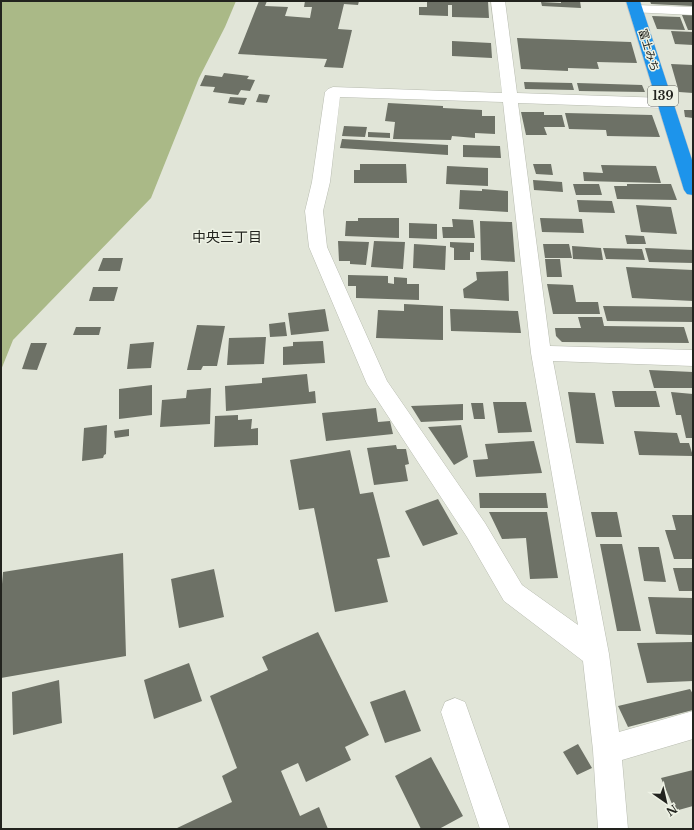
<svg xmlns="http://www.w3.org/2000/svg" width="694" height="830" viewBox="0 0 694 830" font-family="'Libre Baskerville','Noto Sans JP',serif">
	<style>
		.green { fill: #aab987 }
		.building { fill: #6d7166 }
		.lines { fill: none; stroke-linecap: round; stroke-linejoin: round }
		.minor-casing { stroke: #b8bcb0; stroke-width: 1 }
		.highway-casing { stroke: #c6c6c4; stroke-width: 1 }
		.minor { fill: #fff; fill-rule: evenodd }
		.highway { fill: #1d94eb; fill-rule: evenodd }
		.labels { text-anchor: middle; stroke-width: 3; stroke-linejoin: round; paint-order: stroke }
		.far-street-label { font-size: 11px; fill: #22231e; stroke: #eef2e5 }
		.shield { fill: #eef2e5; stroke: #5f615a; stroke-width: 1 }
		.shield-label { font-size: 12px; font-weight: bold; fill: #22231e }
		.neighbourhood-label { font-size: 14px; fill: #22231e; stroke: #eef2e5 }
	</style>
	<rect width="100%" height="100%" fill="#e1e5d8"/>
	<path class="green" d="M1,1H236L225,27L199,78L151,198L13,340L1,370Z"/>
	<path class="building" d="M259,1H267L265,6L288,7L285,16L310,18L312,7H304L305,1H359L358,5L344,4L338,29L352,30L343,68L324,67L327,59L238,54Z
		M427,1H488L489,18L452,17V5H448V16L419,15V7H427Z
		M561,1H580L581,8L542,6L541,2L561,3Z
		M650,1H693V6L651,4Z
		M682,15H693V30H688Z
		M652,16L680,17L685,30L657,29Z
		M671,31L693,32V45L675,44Z
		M517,38L631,42L637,63L597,62L599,69L568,68V71L521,69Z
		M452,41L491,43L492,58L452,56Z
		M671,64L693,65V93L679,92Z
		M224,73L249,76L247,79L255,80L250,91L241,90L238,95L213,92L215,87L200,86L205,75L222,77Z
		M524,82L572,83L574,90L525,89Z
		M577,83L642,85L645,92L579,91Z
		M259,94L270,95L267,103L256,102Z
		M230,97L247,98L244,105L228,103Z
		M388,103L443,106V108L482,110V116H495V134L475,133V138L452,136L451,140L393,139L395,122L385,121Z
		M684,110H693V118L685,117Z
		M521,112H544V115H562L565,127H544L547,135H526Z
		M565,113L652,115L660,137L607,136L606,130L569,129Z
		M344,126L367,127L365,137L342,136Z
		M368,132L390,133V138L368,137Z
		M342,139L448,145V155L340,148Z
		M463,145L500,146L501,158L463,157Z
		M360,164H406L407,183H354V170H360Z
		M533,164H551L553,175L536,174Z
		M601,165L656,166L661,183L584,181L583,172L603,173Z
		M447,166L488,168V186L446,184Z
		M533,180L562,182L563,192L534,190Z
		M573,184H599L602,195H576Z
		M627,184H671L677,200L617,199L614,186H627Z
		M482,189L508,191V212L459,209L460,190L482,191Z
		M577,200L612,201L615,213L579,212Z
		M636,205L671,207L677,234L641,232Z
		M358,218H399V238L345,236L346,221H358Z
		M540,218L582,219L584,233L542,232Z
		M452,219L473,220L475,238H443L442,227H453Z
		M480,221L512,222L515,262L481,260Z
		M409,223L437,224V239L409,238Z
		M625,235L644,236L646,244H627Z
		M338,241L369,242L366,265L350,264V261H339Z
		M374,241L405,242L403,269L371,267Z
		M450,242L474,243V252H470V260H454V248L450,247Z
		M414,244L446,246L445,270L413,268Z
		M543,244H569L572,258H545Z
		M572,246L601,248L603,260L573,259Z
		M603,248L642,249L645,260L606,259Z
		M645,248L693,250V263L649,262Z
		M103,258H123L120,271H98Z
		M545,259H560L562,277H547Z
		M626,267L693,270V301L632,298Z
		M508,271L509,301L464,298L463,289L477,280L476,272Z
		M348,275L388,276V283L394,284V277L407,278V284H419V300L356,298V286H348Z
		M547,284L573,285L576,302H598L600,314H553Z
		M93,287H118L114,301H89Z
		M404,304L443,306V340L376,338L378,310L404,311Z
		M603,306L693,307V322L607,321Z
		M325,309L329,331L291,335L288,313Z
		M450,309L518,311L521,333L451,331Z
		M578,317H602L604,326L684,327L689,343L562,342L556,336L555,328H581Z
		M285,322L287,336L270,337L269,324Z
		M197,325L225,326L217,366H203L201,370H187Z
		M76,327H101L99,335H73Z
		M266,337L264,364L227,365L229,338Z
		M323,341L325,363L283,365V347L293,346V342Z
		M154,342L151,368L127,369L130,344Z
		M31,343H47L37,370L22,369Z
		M649,370L693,372V388H654Z
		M307,374L309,392L315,391L316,403L226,411L225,386L262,383V378Z
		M152,385V415L119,419V389Z
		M211,388L210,424L160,427L162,400L186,398L187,390Z
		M612,391H656L660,407H615Z
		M568,392L595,393L604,444L576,443Z
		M671,392L693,394V438H686L681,415H676Z
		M493,402H526L532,432L498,433Z
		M471,403H483L485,419H474Z
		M463,404V420L421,422L411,406Z
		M376,408L378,422L390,421L393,434L326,441L322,413Z
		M238,415V420L252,419L251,429L258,428V445L214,447L215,416Z
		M107,425L106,454L104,455L103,458L82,461L84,428Z
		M461,425L468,457L454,465L428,427Z
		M129,429V436L115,438L114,431Z
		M634,431L677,433L680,443H689L693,456L639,455Z
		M534,441L542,473L476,477L473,460L488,459L485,444Z
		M396,445L397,449H406L409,464L405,465L408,481L374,485L367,448Z
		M350,450L360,494L373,492L390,557L377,559L388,602L335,612L314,508L299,510L290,460Z
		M479,493H546L548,508H480Z
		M438,499L458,534L423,546L405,511Z
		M489,512H547L558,578L530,579L526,538L502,539Z
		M591,512H617L622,537H596Z
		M672,515H693V559H674L665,530H676Z
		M600,544H622L641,631H617Z
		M638,547H659L666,582L644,581Z
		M123,553L126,656L1,678V596L3,572Z
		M673,568H693V591H679Z
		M214,569L224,617L179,628L171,579Z
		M648,597L693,598V635L656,634Z
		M318,632L369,735L345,747L351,760L306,782L298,763L281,771L300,816L319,807L328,829H175L232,802L222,776L237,768L210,696L268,670L262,657Z
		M693,642V681L647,683L637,643Z
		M189,663L202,701L154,719L144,680Z
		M59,680L62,723L13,735L12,692Z
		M690,689L693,694V710L628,727L618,706Z
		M405,690L421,731L385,743L370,702Z
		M578,744L592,768L577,775L563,752Z
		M431,757L463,816L439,829H421L395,776Z
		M693,770V806L675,811L661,778Z"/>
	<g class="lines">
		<g class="minor-casing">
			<path id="minor" d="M491,1H505L517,93L665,98L671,100L673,103L671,106L665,108L518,103L550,346L693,350V366L553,361L609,654L619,732L693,711V739L622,760L628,829H598L593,750L583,661L504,601L467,537L367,384L309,247L305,211L312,182L325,92L328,89L333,87L502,93ZM340,97L503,102L531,353L578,625L522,585L485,523L387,381L327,247L323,211L330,182Z
				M636,5L693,7V15L631,12L629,9L631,6Z
				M455,698L465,702L510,829H480L441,712L445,702Z"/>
		</g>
		<g class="highway-casing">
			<path id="highway" d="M626,1H640L693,163V195L687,194L684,190Z"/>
		</g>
		<use href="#minor" class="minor"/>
		<use href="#highway" class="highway"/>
	</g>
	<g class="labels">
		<g class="far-street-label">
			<text transform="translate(649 50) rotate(73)" y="4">富士みち</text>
		</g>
		<rect class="shield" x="648" y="86" width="30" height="20" rx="3"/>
		<g class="shield-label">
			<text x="663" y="100">139</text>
		</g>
		<g class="neighbourhood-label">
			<text x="227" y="242">中央三丁目</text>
		</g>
	</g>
	<rect width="694" height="830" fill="none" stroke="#22231e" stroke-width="4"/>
	<g transform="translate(666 802) rotate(146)" stroke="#eef2e5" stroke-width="3" paint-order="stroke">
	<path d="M0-3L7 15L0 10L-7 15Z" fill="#22231e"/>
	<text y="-6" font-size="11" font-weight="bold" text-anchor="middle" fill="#22231e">N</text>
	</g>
</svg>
